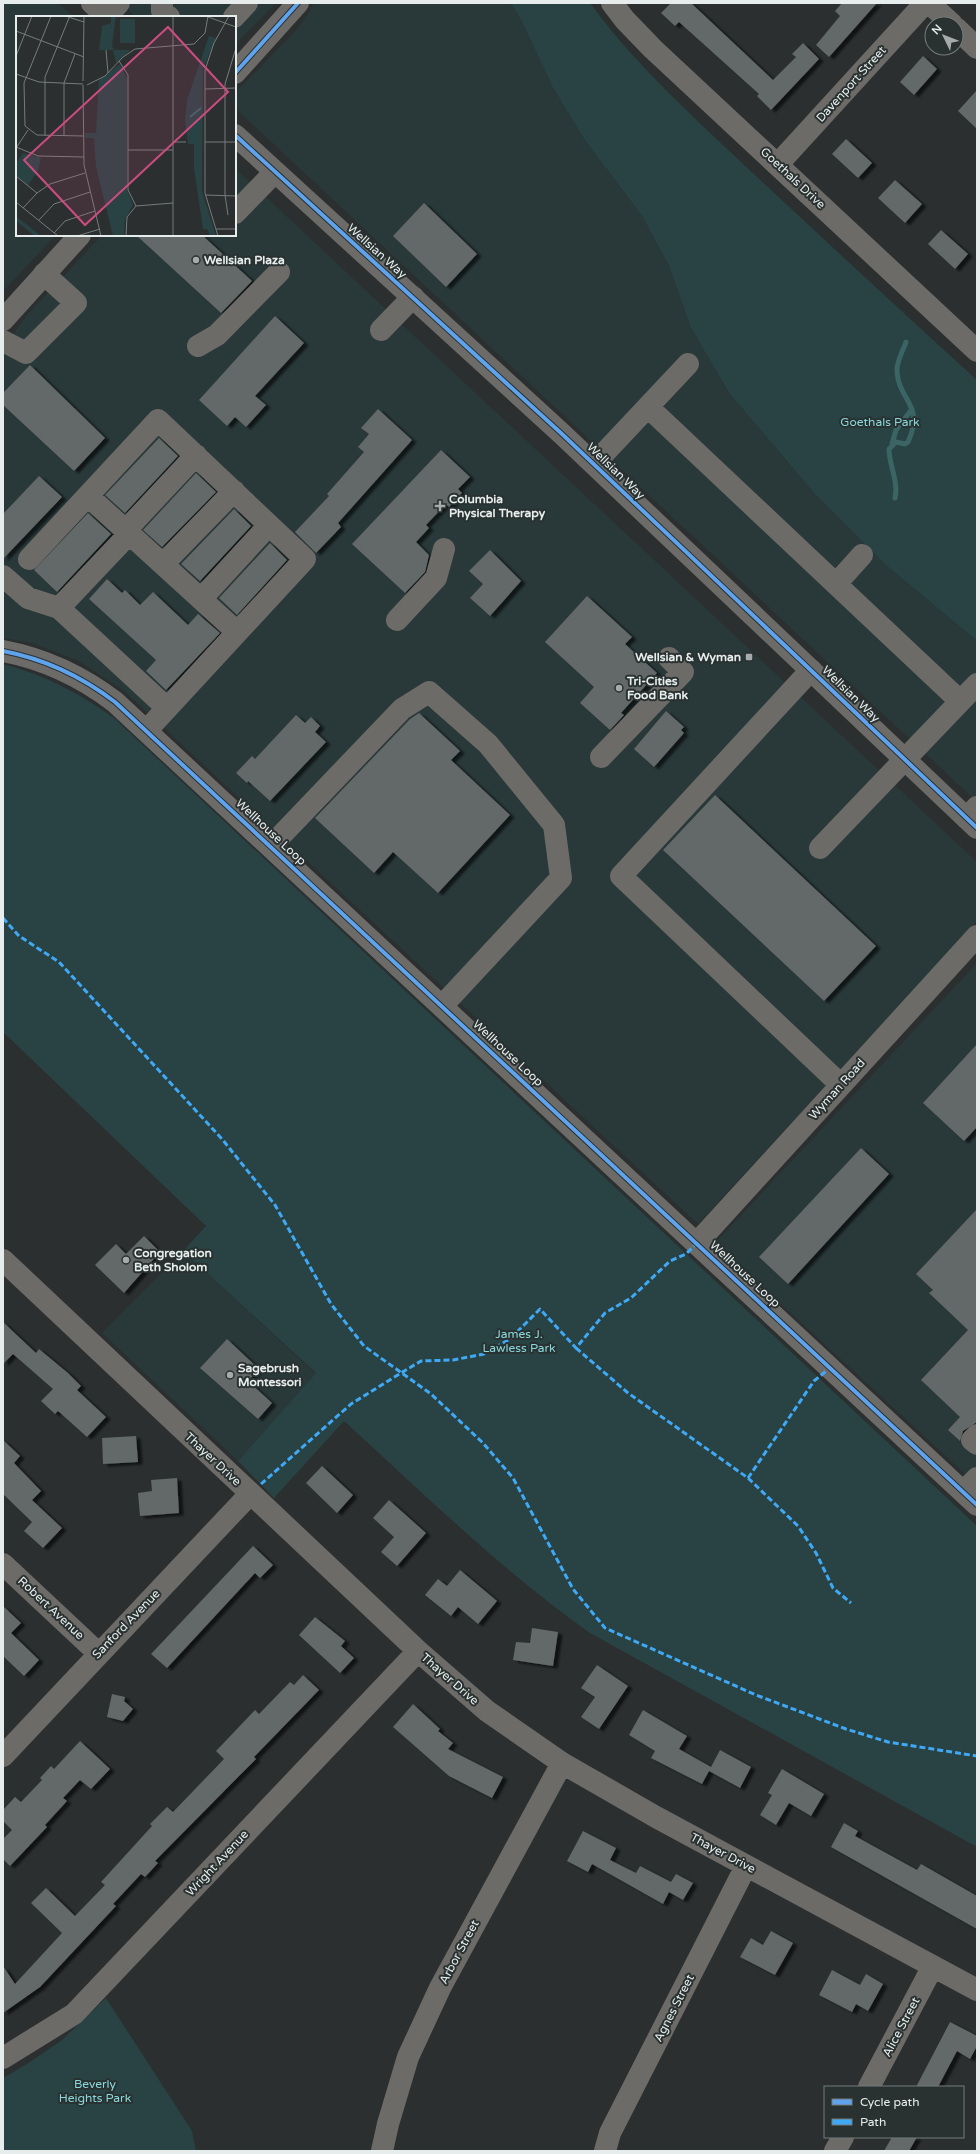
<svg xmlns="http://www.w3.org/2000/svg" width="980" height="2154" viewBox="0 0 980 2154" font-family="'Varela Round',sans-serif">
	<style>
		.built { fill: #293839 }
		.green { fill: #294243 }
		.lines { fill: none; stroke-linecap: round; stroke-linejoin: round }
		.stream { stroke: #3b6465; stroke-width: 5 }
		.building { fill: #636767; filter: url(#shadow) }
		.minor { stroke: #6d6b68; stroke-width: 22 }
		.major { stroke: #6d6b68; stroke-width: 22 }
		.quiet { stroke: #3fa9f5; stroke-width: 3; stroke-dasharray: 6 3; stroke-linecap: butt }
		.cycleway-casing { stroke: #293131; stroke-width: 6 }
		.cycleway { stroke: #60a3ed; stroke-width: 4 }
		.poi-dot { fill: #a5aaaa; stroke: #293131; stroke-width: 1.5 }
		.labels { text-anchor: middle; stroke-width: 4; stroke-linejoin: round; paint-order: stroke }
		.street-label { font-size: 12px; fill: #e7eded; stroke: #293131 }
		.poi-label { font-size: 12px; font-weight: bold; fill: #e7eded; stroke: #293131; text-anchor: start }
		.park-label { font-size: 12px; fill: #89d9dc; stroke: #293131 }
		.inset-river { fill: none; stroke: #3b6465; stroke-width: 2 }
		.inset-road { fill: none; stroke: #767b7b; stroke-width: 1 }
		.view { fill: #cb4d80; fill-opacity: 0.15; stroke: #cb4d80; stroke-width: 2 }
		.inset-edge { fill: none; stroke: #e7eded; stroke-width: 2 }
	</style>
	<defs>
		<filter id="shadow"><feDropShadow dx="4.5" dy="2.5" stdDeviation="1" flood-color="#0009"/></filter>
	</defs>
	<rect width="100%" height="100%" fill="#2b2f2f"/>
	<path class="built" d="M3,3H58L73,17H17V235H56L3,291Z
		M121,3H276L235,45V17H136Z
		M314,3H511L522,22L553,88L584,139L642,216L669,266L691,328L729,393L814,493L887,566L977,641V802L235,108V93L300,26Z
		M235,168L977,862V921L698,1224L123,690L77,660L31,643L3,638V347L28,314L102,235H235Z
		M977,963V1485L715,1243Z
		M183,1251L316,1374L238,1461L102,1333Z"/>
	<path class="green" d="M511,3H590C637,67 697,120 755,175C829,244 902,312 977,380V641L887,566L814,493L729,393L691,328L669,266L642,216L584,139L553,88L522,22Z
		M3,664C45,675 79,693 114,718L977,1526V1847L590,1633C501,1570 424,1494 344,1421L274,1498L238,1461L316,1373L183,1251L206,1226L3,1032Z
		M106,1998L192,2131L196,2151H3V2078L27,2064L62,2040Z"/>
	<g class="lines">
		<path class="stream" d="M892,444L896,430L912,409
			M895,498C899,483 889,465 889,449L896,442L905,444L908,442C925,405 899,401 897,372C896,362 903,351 906,342"/>
	</g>
	<path class="building" d="M671,3H691L773,80L796,57L792,54L803,43L819,59L771,110L757,96L759,94L679,22L675,26L661,13Z
		M842,3H877L829,57L816,45L840,16L835,11Z
		M923,56L937,69L914,95L900,82Z
		M977,90V129L958,111Z
		M846,139L872,163L858,178L832,154Z
		M895,180L922,204L905,223L878,198Z
		M424,203L477,254L446,287L393,236Z
		M941,230L968,254L955,269L928,244Z
		M136,235H202L252,281L221,313Z
		M275,316L304,343L255,396L266,405L246,427L235,417L227,426L199,400Z
		M30,365L105,438L74,471L3,405V393Z
		M378,409L412,440L338,523L341,527L316,553L295,532L329,496L327,494L364,452L358,447L369,434L361,428Z
		M159,438L178,456L125,513L105,495Z
		M441,450L470,477L458,489L462,493L449,507L446,504L426,525L429,528L416,542L429,555L425,572L405,593L352,544Z
		M196,473L216,492L162,547L143,530Z
		M39,476L62,497L3,559V514Z
		M234,509L251,526L200,581L181,564Z
		M88,513L111,534L57,592L34,570Z
		M270,543L287,560L237,615L219,598Z
		M490,550L521,581L490,616L470,598L483,584L469,571Z
		M107,579L122,593L125,590L140,605L153,592L188,625L198,614L220,633L166,690L146,671L156,660L89,599Z
		M587,596L632,637L625,644L657,673L621,713L624,715L610,730L580,703L594,687L545,642Z
		M666,711L684,727L681,730L684,733L654,767L634,749Z
		M419,713L460,751L451,760L510,815L438,893L393,852L374,873L315,818L410,719Z
		M296,715L305,723L311,717L320,726L315,732L326,742L270,801L248,781L247,783L236,773L252,756L255,759Z
		M715,795L876,946L824,1001L663,850Z
		M977,1044V1127L964,1141L923,1103Z
		M861,1148L889,1174L788,1284L759,1257Z
		M977,1209V1422L963,1431L960,1441L948,1430L960,1417L921,1380L968,1330L929,1293L933,1290L916,1274Z
		M144,1236L160,1252L124,1293L95,1265L116,1244L126,1254Z
		M3,1322L36,1353L39,1349L68,1373L81,1386L77,1390L106,1417L87,1437L58,1411L55,1414L41,1401L53,1389L13,1354L3,1364Z
		M227,1339L259,1369L248,1381L272,1403L258,1419L200,1368Z
		M136,1436L138,1462L103,1464L102,1438Z
		M3,1440L20,1456L14,1463L41,1491L32,1500L62,1528L43,1548L24,1531L32,1522L3,1494Z
		M322,1466L353,1495L337,1513L306,1483Z
		M177,1478L179,1513L140,1516L138,1493L152,1491L151,1480Z
		M389,1500L426,1533L397,1566L381,1552L394,1537L373,1518Z
		M253,1546L273,1565L260,1578L255,1573L167,1668L151,1654Z
		M460,1570L497,1601L478,1624L458,1607L451,1616L425,1595L438,1579L447,1586Z
		M3,1606L21,1623L11,1633L39,1660L24,1676L3,1656Z
		M315,1617L345,1641L341,1646L354,1658L340,1673L299,1635Z
		M532,1628L558,1632L553,1666L513,1660L516,1642L530,1643Z
		M597,1665L628,1686L599,1729L581,1717L595,1697L581,1688Z
		M303,1675L319,1690L254,1757L256,1759L241,1774L155,1861L158,1863L145,1877L141,1874L113,1904L116,1906L40,1987L3,2013V1966L15,1984L62,1933L31,1903L46,1888L75,1916L105,1885L101,1882L152,1826L150,1824L167,1807L173,1812L224,1759L216,1751L255,1710L259,1714L290,1682L294,1685Z
		M112,1694L125,1697L124,1701L133,1709L123,1721L107,1717Z
		M413,1704L440,1729L438,1731L453,1743L448,1749L503,1777L492,1798L449,1776L393,1727Z
		M643,1710L687,1736L679,1749L711,1767L720,1750L751,1767L740,1788L709,1771L702,1784L651,1758L655,1751L629,1735Z
		M80,1741L110,1769L91,1789L80,1780L63,1798L67,1801L45,1825L47,1827L10,1866L3,1859V1839L12,1830L3,1821V1810L15,1797L21,1802L42,1780L40,1778L51,1766L54,1769Z
		M782,1769L824,1794L811,1816L789,1803L776,1825L760,1815L772,1795L768,1793Z
		M844,1823L858,1831L855,1836L917,1870L921,1864L977,1896V1929L831,1847Z
		M583,1831L616,1848L610,1860L636,1873L640,1866L671,1882L676,1874L693,1883L683,1900L669,1892L663,1904L592,1864L588,1872L567,1861Z
		M771,1931L793,1943L775,1975L740,1957L751,1938L763,1945Z
		M832,1970L860,1985L866,1974L883,1984L868,2011L856,2004L852,2012L819,1995Z
		M950,2022L977,2036V2046L970,2059L957,2051L938,2087H916Z
		M892,2137H917L909,2151H884Z"/>
	<g class="lines">
		<path class="minor" d="M92,3L107,17
			M162,3V11L169,17
			M612,3L625,20L653,49L977,351
			M929,3L952,24
			M107,16L119,3
			M234,17L247,3
			M956,28L977,48
			M778,164L925,3
			M235,213L275,172
			M381,330L413,297
			M3,341L26,353L76,303L44,274
			M198,346L217,335L279,272
			M648,407L960,701
			M594,464L688,364
			M88,496L237,632
			M126,530L196,455
			M29,559L158,420L305,559L147,730
			M163,564L234,491
			M3,576L28,598L59,608L167,708
			M836,584L862,555
			M201,599L269,525
			M59,608L129,534
			M397,620L436,578L444,549
			M3,651C45,659 81,676 115,702L977,1505
			M811,670L621,876L841,1085
			M601,757L683,672L669,658
			M967,818L977,807
			M271,846L402,709L429,692L488,744L554,825L561,878L442,1006
			M820,848L977,684
			M697,1243L977,936
			M3,1260L418,1651L487,1711L562,1763L656,1817L977,1990
			M977,1435L972,1440L977,1444
			M963,1492L977,1478
			M3,1564L98,1653
			M3,1756L250,1494
			M3,2058L74,2014L418,1651
			M869,2087L933,1966
			M382,2151L388,2124L408,2057L440,1988L562,1763
			M605,2151L610,2133L746,1866
			M835,2151L843,2137"/>
		<path class="major" d="M235,73L298,3
			M235,135L562,434L977,828
			M3,320L80,235"/>
		<path class="quiet" d="M3,918L19,936L59,962L222,1139L275,1205L331,1304L364,1346L431,1394L483,1443L513,1478L573,1589L605,1628L756,1695L846,1729L888,1742L977,1756
			M576,1348L628,1393L748,1478L798,1526L816,1553L833,1588L851,1603
			M748,1478L814,1381L830,1368
			M261,1484L351,1404L401,1373L421,1361L453,1360L484,1354L510,1339L540,1309L576,1348L605,1313L631,1298L670,1261L686,1254L697,1243"/>
		<g class="cycleway-casing">
			<path id="cycleway" d="M235,73L298,3
				M235,135L562,434L977,828
				M3,651C45,659 81,676 115,702L977,1505"/>
		</g>
		<use href="#cycleway" class="cycleway"/>
	</g>
	<g class="poi-dot">
		<circle cx="196" cy="260" r="4"/>
		<path d="M438 500h4v4h4v4h-4v4h-4v-4h-4v-4h4z"/>
		<rect x="745" y="653" width="8" height="8" rx="2"/>
		<circle cx="619" cy="688" r="4"/>
		<circle cx="126" cy="1260" r="4"/>
		<circle cx="230" cy="1375" r="4"/>
	</g>
	<g class="labels">
		<g class="street-label">
			<text transform="translate(851 84) rotate(-48)" y="4">Davenport Street</text>
			<text transform="translate(793 178) rotate(43)" y="4">Goethals Drive</text>
			<text transform="translate(377 251) rotate(42)" y="4">Wellsian Way</text>
			<text transform="translate(616 471) rotate(44)" y="4">Wellsian Way</text>
			<text transform="translate(851 694) rotate(44)" y="4">Wellsian Way</text>
			<text transform="translate(271 832) rotate(43)" y="4">Wellhouse Loop</text>
			<text transform="translate(508 1053) rotate(43)" y="4">Wellhouse Loop</text>
			<text transform="translate(837 1089) rotate(-48)" y="4">Wyman Road</text>
			<text transform="translate(745 1274) rotate(43)" y="4">Wellhouse Loop</text>
			<text transform="translate(213 1459) rotate(43)" y="4">Thayer Drive</text>
			<text transform="translate(51 1608) rotate(43)" y="4">Robert Avenue</text>
			<text transform="translate(126 1624) rotate(-46)" y="4">Sanford Avenue</text>
			<text transform="translate(450 1679) rotate(41)" y="4">Thayer Drive</text>
			<text transform="translate(723 1853) rotate(28)" y="4">Thayer Drive</text>
			<text transform="translate(217 1863) rotate(-47)" y="4">Wright Avenue</text>
			<text transform="translate(459 1952) rotate(-62)" y="4">Arbor Street</text>
			<text transform="translate(674 2008) rotate(-63)" y="4">Agnes Street</text>
			<text transform="translate(901 2027) rotate(-62)" y="4">Alice Street</text>
		</g>
		<g class="poi-label">
			<text x="204" y="264">Wellsian Plaza</text>
			<text x="449" y="503">Columbia<tspan x="449" dy="14">Physical Therapy</tspan></text>
			<text x="741" y="661" text-anchor="end">Wellsian &amp; Wyman</text>
			<text x="627" y="685">Tri-Cities<tspan x="627" dy="14">Food Bank</tspan></text>
			<text x="134" y="1257">Congregation<tspan x="134" dy="14">Beth Sholom</tspan></text>
			<text x="238" y="1372">Sagebrush<tspan x="238" dy="14">Montessori</tspan></text>
		</g>
		<g class="park-label">
			<text x="880" y="426">Goethals Park</text>
			<text x="519" y="1338">James J.<tspan x="519" dy="14">Lawless Park</tspan></text>
			<text x="95" y="2088">Beverly<tspan x="95" dy="14">Heights Park</tspan></text>
		</g>
	</g>
	<g transform="translate(16 16)">
		<rect width="220" height="220" fill="#2b2f2f"/>
		<path d="M95,0H100L96,30L98,34H114L100,47L97,34H83L86,10L95,7ZM104,3H119V27H104ZM193,20L200,22L187,53L186,175L200,220H194L191,213H187L178,153V128H172L169,105L171,84ZM104,48L111,63V174L117,189L109,203L108,220H97L80,151L78,122H69V117H80L83,64ZM7,137L25,142L22,155L12,169L0,159V147ZM0,200L25,220H19L0,205Z" fill="#294243"/>
		<path class="inset-river" d="M174,101L185,92"/>
		<path class="inset-road" d="M35,0L8,67L9,110L21,119L68,120M49,0L68,6M157,0V31M192,1L220,11M0,15L68,41M90,34L92,57M0,40L16,0M103,45L112,59V174L120,190M0,58L23,66L67,68M67,65L68,0M67,69L68,149L85,220M71,69L89,60L107,41L119,33L178,28L189,17L192,0M189,73L220,72M29,120V61L53,2M48,120V67L59,38M157,126H170M189,126H220M0,131L22,140L68,141M0,132L12,114M112,134H157M0,160L21,177M189,179L220,180M0,186L42,220M7,192L21,177L34,168L69,157M212,199L209,179V68L220,32M23,204L38,188L74,176M200,213H220M38,217L49,205L79,195M61,220L84,213M110,220L111,201L120,190L157,187M157,220V31M202,220L189,177V54L198,27L213,0"/>
		<path class="view" d="M152,11L212,76L69,209L8,144Z"/>
		<rect width="220" height="220" class="inset-edge"/>
	</g>
	<rect width="980" height="2154" fill="none" stroke="#e7eded" stroke-width="8"/>
	<rect x="824" y="2086" width="140" height="52" fill="#293131" stroke="#757c7c"/>
	<rect x="832" y="2099" width="20" height="6" fill="#60a3ed" stroke="#757c7c"/>
	<text x="860" y="2106" font-size="12" fill="#e7eded">Cycle path</text>
	<rect x="832" y="2119" width="20" height="6" fill="#3fa9f5" stroke="#757c7c"/>
	<text x="860" y="2126" font-size="12" fill="#e7eded">Path</text>
	<g transform="translate(944 36) rotate(313)"><circle r="19" fill="#293131" stroke="#757c7c"/>
	<path d="M0-3L7 15L0 10L-7 15Z" fill="#a5aaaa"/>
	<text y="-6" font-size="11" font-weight="bold" text-anchor="middle" fill="#e7eded">N</text>
	</g>
</svg>
